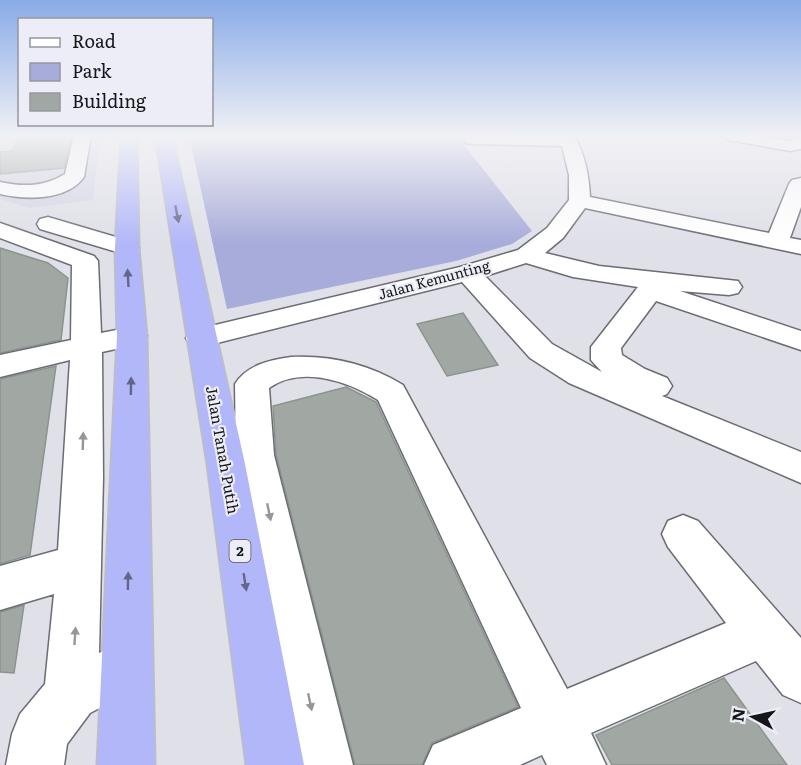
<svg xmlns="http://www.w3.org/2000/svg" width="801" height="765" viewBox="0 0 801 765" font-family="Literata,serif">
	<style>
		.built { fill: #d2d4e3 }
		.green { fill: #a8acda }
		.building { fill: #a1a8a3; stroke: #8b938d; stroke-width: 1.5 }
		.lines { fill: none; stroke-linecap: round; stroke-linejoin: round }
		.minor-casing { stroke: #6b6c74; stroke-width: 3 }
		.highway-casing { stroke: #bebebf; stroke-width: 3 }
		.minor { fill: #fff; fill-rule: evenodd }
		.highway { fill: #b2b7f9; fill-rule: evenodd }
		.oneway { fill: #646689 }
		.oneway2 { fill: #969698 }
		.labels { text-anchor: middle; stroke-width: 4.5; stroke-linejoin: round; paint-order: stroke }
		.far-street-label { font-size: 14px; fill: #161619; stroke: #ecedf6 }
		.shield { fill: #ecedf6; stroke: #56565b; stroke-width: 1.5 }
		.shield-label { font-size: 14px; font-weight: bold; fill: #161619 }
		.street-label { font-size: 15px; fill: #161619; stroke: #ecedf6 }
	</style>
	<rect width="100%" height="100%" fill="#dfe0e8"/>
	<path class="built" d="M0,135H100L93,200L29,208L0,199Z"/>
	<path class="green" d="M189,135H486L494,143L464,145L532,231L512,244L456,261L227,309Z"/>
	<path class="building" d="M43,135H72L64,168L0,174V152L12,151L18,138Z
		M0,248L48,263L68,278L61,340L0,353Z
		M463,313L498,365L447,376L417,324Z
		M56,366L30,555L0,564V379Z
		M346,387L376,402L518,707L432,743L422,765H355L276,455L273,406Z
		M24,605L14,673L0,672V612Z
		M724,678L787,765H612L596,735Z"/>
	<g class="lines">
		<g class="minor-casing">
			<path id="minor" d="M74,135H91L84,177C67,201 25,200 0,194V182C23,187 44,187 65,174Z
				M467,135H574C585,155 589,174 590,197L769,233L789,184L792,180L801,178V207L790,238L801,240V254L585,208L563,238L545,253L599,266L738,281L742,287L738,293L729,295L680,291L801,331V350L656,301L621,348L622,355L645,369L667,378L672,386L667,394L662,396L801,452V483L569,383L530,358L462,282L201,347L190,345L186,338L190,331L460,267L518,250L547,228L569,200V175L562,146L473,144L467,143L464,139ZM526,263L573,277L638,287L591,347V360L602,372L552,344L485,276Z
				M721,135H760L790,141L801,136V149L790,151L729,140Z
				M48,217L136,243L139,248L136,253L127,255L40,229L37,224L40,219Z
				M0,223L94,256L98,261L101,333L132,327L143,329L147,336L143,343L102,352L103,478L99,653L126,641L144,649L152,667L144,685L90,713L67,744L64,765H6L12,734L20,714L45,684L54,594L0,610V566L58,550L70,360L0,377V355L71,340L72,265L0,238Z
				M291,357C330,355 369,364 403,385L567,689L726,623L668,547L662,534L668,521L683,515L698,521L801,638V703L783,695L756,661L591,733L606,765H547L542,755L520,765H424L433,745L521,708L378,400C348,381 301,365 269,388L274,455L353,765H295L236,455L235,384C247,365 270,360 291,357Z"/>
		</g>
		<g class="highway-casing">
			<path id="highway" d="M121,135H137L139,248L147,336L155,765H97L117,336L115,248Z
				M155,135H172L245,464L304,765H246L207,464Z"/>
		</g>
		<use href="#minor" class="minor"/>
		<use href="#highway" class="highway"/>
	</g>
	<defs><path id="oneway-solid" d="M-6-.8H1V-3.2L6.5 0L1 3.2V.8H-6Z" transform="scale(1.5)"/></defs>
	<g class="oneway">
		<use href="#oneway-solid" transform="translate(177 214) rotate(79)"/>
		<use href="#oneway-solid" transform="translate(128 278) rotate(-93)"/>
		<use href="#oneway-solid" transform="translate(131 386) rotate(-89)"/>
		<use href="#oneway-solid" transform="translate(128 581) rotate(-89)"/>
		<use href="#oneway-solid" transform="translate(245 582) rotate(81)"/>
	</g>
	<g class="oneway2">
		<use href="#oneway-solid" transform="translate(83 441) rotate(-88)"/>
		<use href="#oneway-solid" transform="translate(269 512) rotate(78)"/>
		<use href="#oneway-solid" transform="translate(75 636) rotate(-86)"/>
		<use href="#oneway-solid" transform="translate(310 702) rotate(78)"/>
	</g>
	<linearGradient id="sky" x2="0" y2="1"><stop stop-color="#89abe8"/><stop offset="0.56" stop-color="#f1f1f5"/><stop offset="1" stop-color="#f1f1f5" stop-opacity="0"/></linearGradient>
	<rect width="801" height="243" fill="url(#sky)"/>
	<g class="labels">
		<g class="far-street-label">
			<text transform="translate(434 280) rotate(-15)" y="5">Jalan Kemunting</text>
		</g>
		<rect class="shield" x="229.5" y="540" width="21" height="22" rx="4.5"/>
		<g class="shield-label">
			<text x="240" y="556">2</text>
		</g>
		<g class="street-label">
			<text transform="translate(222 450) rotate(80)" y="5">Jalan Tanah Putih</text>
		</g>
	</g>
	<rect x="18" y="18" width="195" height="108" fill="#ecedf6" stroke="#96979e" stroke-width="1.5"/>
	<rect x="30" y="38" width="30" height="9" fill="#ffffff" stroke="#96979e" stroke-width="1.5"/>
	<text x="72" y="48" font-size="18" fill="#161619">Road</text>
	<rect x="30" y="63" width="30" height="18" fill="#a8acda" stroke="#96979e" stroke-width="1.5"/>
	<text x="72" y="78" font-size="18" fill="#161619">Park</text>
	<rect x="30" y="93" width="30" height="18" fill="#a1a8a3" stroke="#96979e" stroke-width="1.5"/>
	<text x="72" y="108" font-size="18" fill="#161619">Building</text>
	<g transform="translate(753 717) rotate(278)" stroke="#ecedf6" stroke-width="4.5" paint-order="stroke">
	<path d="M0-4.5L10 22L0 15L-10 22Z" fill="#161619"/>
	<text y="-9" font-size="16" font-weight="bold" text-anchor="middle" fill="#161619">N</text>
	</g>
</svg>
